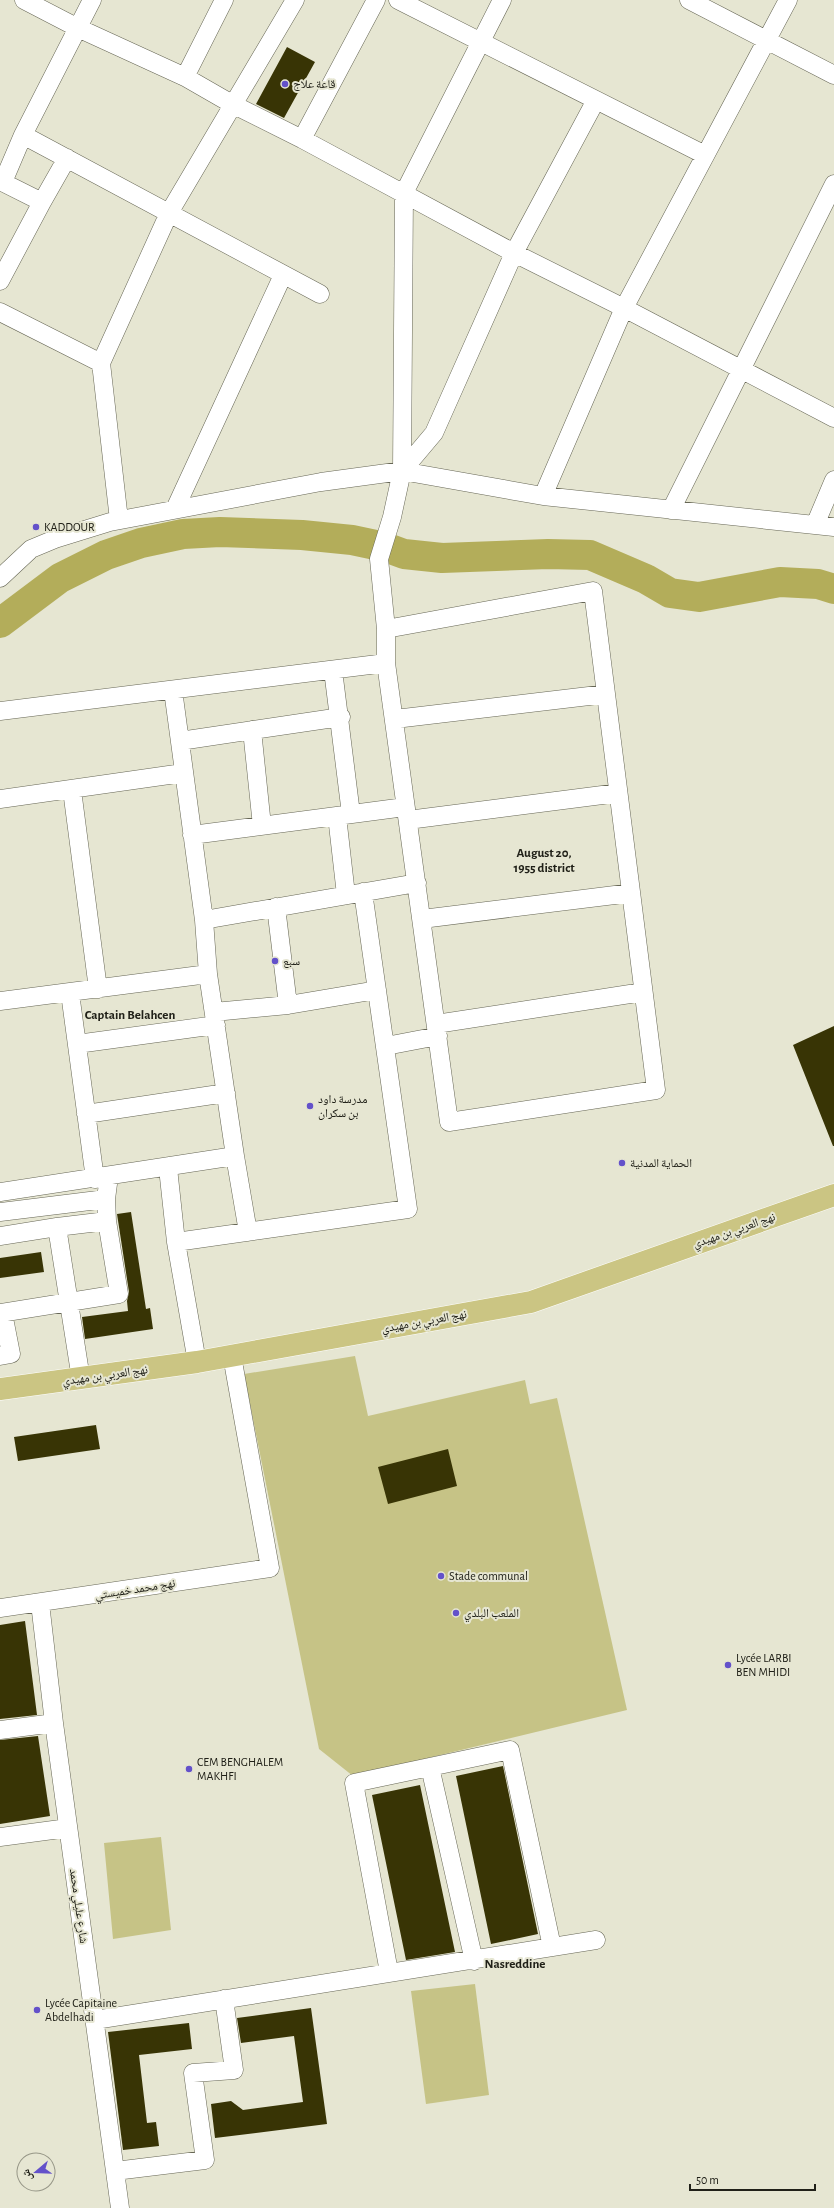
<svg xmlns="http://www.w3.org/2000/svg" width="834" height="2208" viewBox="0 0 834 2208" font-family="'Alegreya Sans','Noto Naskh Arabic',sans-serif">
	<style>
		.green { fill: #c6c386 }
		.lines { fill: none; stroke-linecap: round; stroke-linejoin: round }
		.river { stroke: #b3ad5a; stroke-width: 30 }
		.building { fill: #383405 }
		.minor-casing { stroke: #665; stroke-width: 19 }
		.primary-casing { stroke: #fff; stroke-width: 23 }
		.minor { stroke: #fff; stroke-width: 18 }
		.primary { stroke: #cbc583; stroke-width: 22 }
		.poi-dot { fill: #6351ca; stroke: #e6e6d2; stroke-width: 1.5 }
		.labels { text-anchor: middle; stroke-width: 4; stroke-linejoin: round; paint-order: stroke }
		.poi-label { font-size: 12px; fill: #202018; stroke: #e6e6d2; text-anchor: start }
		.street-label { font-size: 12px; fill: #202018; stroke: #e6e6d2 }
		.neighbourhood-label { font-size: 13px; font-weight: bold; fill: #202018; stroke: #e6e6d2 }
	</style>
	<rect width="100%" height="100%" fill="#e6e6d2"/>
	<path class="green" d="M355,1356L368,1416L525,1380L530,1404L557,1398L627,1710L353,1776L319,1749L244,1374Z
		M161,1837L171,1930L113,1939L104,1843Z
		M475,1984L489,2095L426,2104L411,1991Z"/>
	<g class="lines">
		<path class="river" d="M0,623L60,578L106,555L141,543L183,534L220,532L302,535L352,540L385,547L404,554L442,558L548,554L590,555L646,579L670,593L699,597L780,582L818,584L834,589"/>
	</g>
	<path class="building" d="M287,47L315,62L284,118L256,104Z
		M834,1026V1146H833L793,1045Z
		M131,1212L146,1309L150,1308L153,1329L85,1339L82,1317L128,1311L127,1301L129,1292L117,1214Z
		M41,1252L44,1272L0,1278V1258Z
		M96,1425L100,1449L18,1461L14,1437Z
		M448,1449L457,1486L388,1504L378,1467Z
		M25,1621L37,1715L0,1719V1625Z
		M38,1736L50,1816L0,1824V1740Z
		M503,1766L538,1934L491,1944L456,1776Z
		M420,1785L455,1952L406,1960L372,1795Z
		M311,2008L327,2124L215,2138L211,2104L231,2101L243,2110L303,2102L294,2036L241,2043L237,2018Z
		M189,2023L192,2049L139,2055L147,2123L156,2122L159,2146L123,2150L108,2032Z"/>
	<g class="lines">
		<g class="minor-casing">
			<path id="minor" d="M24,0L78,28L185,77L232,104L302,139L514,253L624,308L834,418
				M398,0L705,155
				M689,0L834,75
				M185,77L224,0
				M23,135L320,294
				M302,139L376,0
				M0,181L42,202L0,281
				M3,182L23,135L92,0
				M42,202L67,158
				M0,312L101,363L119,520
				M101,363L169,213L295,0
				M402,471L434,433L514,253L596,100
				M543,496L624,308L788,0
				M175,509L283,275
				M671,510L834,184
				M815,525L834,480
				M0,578L31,549L55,539L110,522L321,482L402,471L543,496L834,527
				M386,629L593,591L656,1090L449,1122L386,663V629L379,559L392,517L402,471L404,193L502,0
				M333,670L351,814
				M0,711L386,663
				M395,719L606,694
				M252,730L262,826
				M180,741L341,717
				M72,790L98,989
				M0,799L183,773
				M337,816L346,895
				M408,820L618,793
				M192,835L405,807
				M276,907L288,1005
				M422,919L631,893
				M204,920L417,883
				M70,993L95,1179
				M0,1001L208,974
				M214,1012L288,1005L377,990
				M436,1024L643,992
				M77,1044L216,1025
				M386,1046L438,1036
				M86,1114L226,1093
				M235,1156L248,1232
				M168,1168L176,1242L197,1362
				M0,1192L235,1156L208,974L204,920L173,690
				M0,1212L106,1199
				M0,1236L57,1227
				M176,1242L408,1209L363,892
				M0,1313L119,1294L107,1221
				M0,1356L11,1354L3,1313
				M81,1379L57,1227L107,1221L106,1199L109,1176
				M40,1603L54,1723L120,2208
				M0,1608L270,1568L232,1356
				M0,1730L54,1723
				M430,1767L474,1961
				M0,1837L68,1828
				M389,1972L354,1783L510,1750L552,1947
				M95,2020L596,1940
				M115,2171L205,2160L193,2073L234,2070L224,1999"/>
		</g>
		<g class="primary-casing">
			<path id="primary" d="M0,1389L197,1362L531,1302L834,1195"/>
		</g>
		<use href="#minor" class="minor"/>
		<use href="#primary" class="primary"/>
	</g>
	<g class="poi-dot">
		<circle cx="285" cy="84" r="4"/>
		<circle cx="36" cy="527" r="4"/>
		<circle cx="275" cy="961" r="4"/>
		<circle cx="310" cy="1106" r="4"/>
		<circle cx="622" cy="1163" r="4"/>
		<circle cx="441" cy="1576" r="4"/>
		<circle cx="456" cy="1613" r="4"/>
		<circle cx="728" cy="1665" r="4"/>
		<circle cx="189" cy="1769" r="4"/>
		<circle cx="37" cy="2010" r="4"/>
	</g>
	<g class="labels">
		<g class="poi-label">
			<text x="293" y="88">قاعة علاج</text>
			<text x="44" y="531">KADDOUR</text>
			<text x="283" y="965">سبع</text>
			<text x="318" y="1103">مدرسة داود<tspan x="318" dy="14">بن سكران</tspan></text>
			<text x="630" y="1167">الحماية المدنية</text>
			<text x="449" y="1580">Stade communal</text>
			<text x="464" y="1617">الملعب البلدي</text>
			<text x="736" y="1662">Lycée LARBI<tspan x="736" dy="14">BEN MHIDI</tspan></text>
			<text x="197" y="1766">CEM BENGHALEM<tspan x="197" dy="14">MAKHFI</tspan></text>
			<text x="45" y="2007">Lycée Capitaine<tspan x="45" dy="14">Abdelhadi</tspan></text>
		</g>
		<g class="street-label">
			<text transform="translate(734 1230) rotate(-19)" y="4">نهج العربي بن مهيدي</text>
			<text transform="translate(424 1321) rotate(-10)" y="4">نهج العربي بن مهيدي</text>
			<text transform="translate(105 1375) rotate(-8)" y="4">نهج العربي بن مهيدي</text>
			<text transform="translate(135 1589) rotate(-9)" y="4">نهج محمد خميستي</text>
			<text transform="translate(79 1906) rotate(82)" y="4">شارع عليلي محمد</text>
		</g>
		<g class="neighbourhood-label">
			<text x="544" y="857">August 20,<tspan x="544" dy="15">1955 district</tspan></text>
			<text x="130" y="1019">Captain Belahcen</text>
			<text x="515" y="1968">Nasreddine</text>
		</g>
	</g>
	<g transform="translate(36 2172) rotate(251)"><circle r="19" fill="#e6e6d2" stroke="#979788"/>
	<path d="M0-3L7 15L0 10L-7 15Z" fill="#6351ca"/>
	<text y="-6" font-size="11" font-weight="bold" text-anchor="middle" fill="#202018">ش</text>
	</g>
	<path d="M690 2184v6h125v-6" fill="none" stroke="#202018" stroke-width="2"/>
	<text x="696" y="2184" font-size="12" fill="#202018" stroke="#e6e6d2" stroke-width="3" paint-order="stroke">50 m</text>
</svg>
